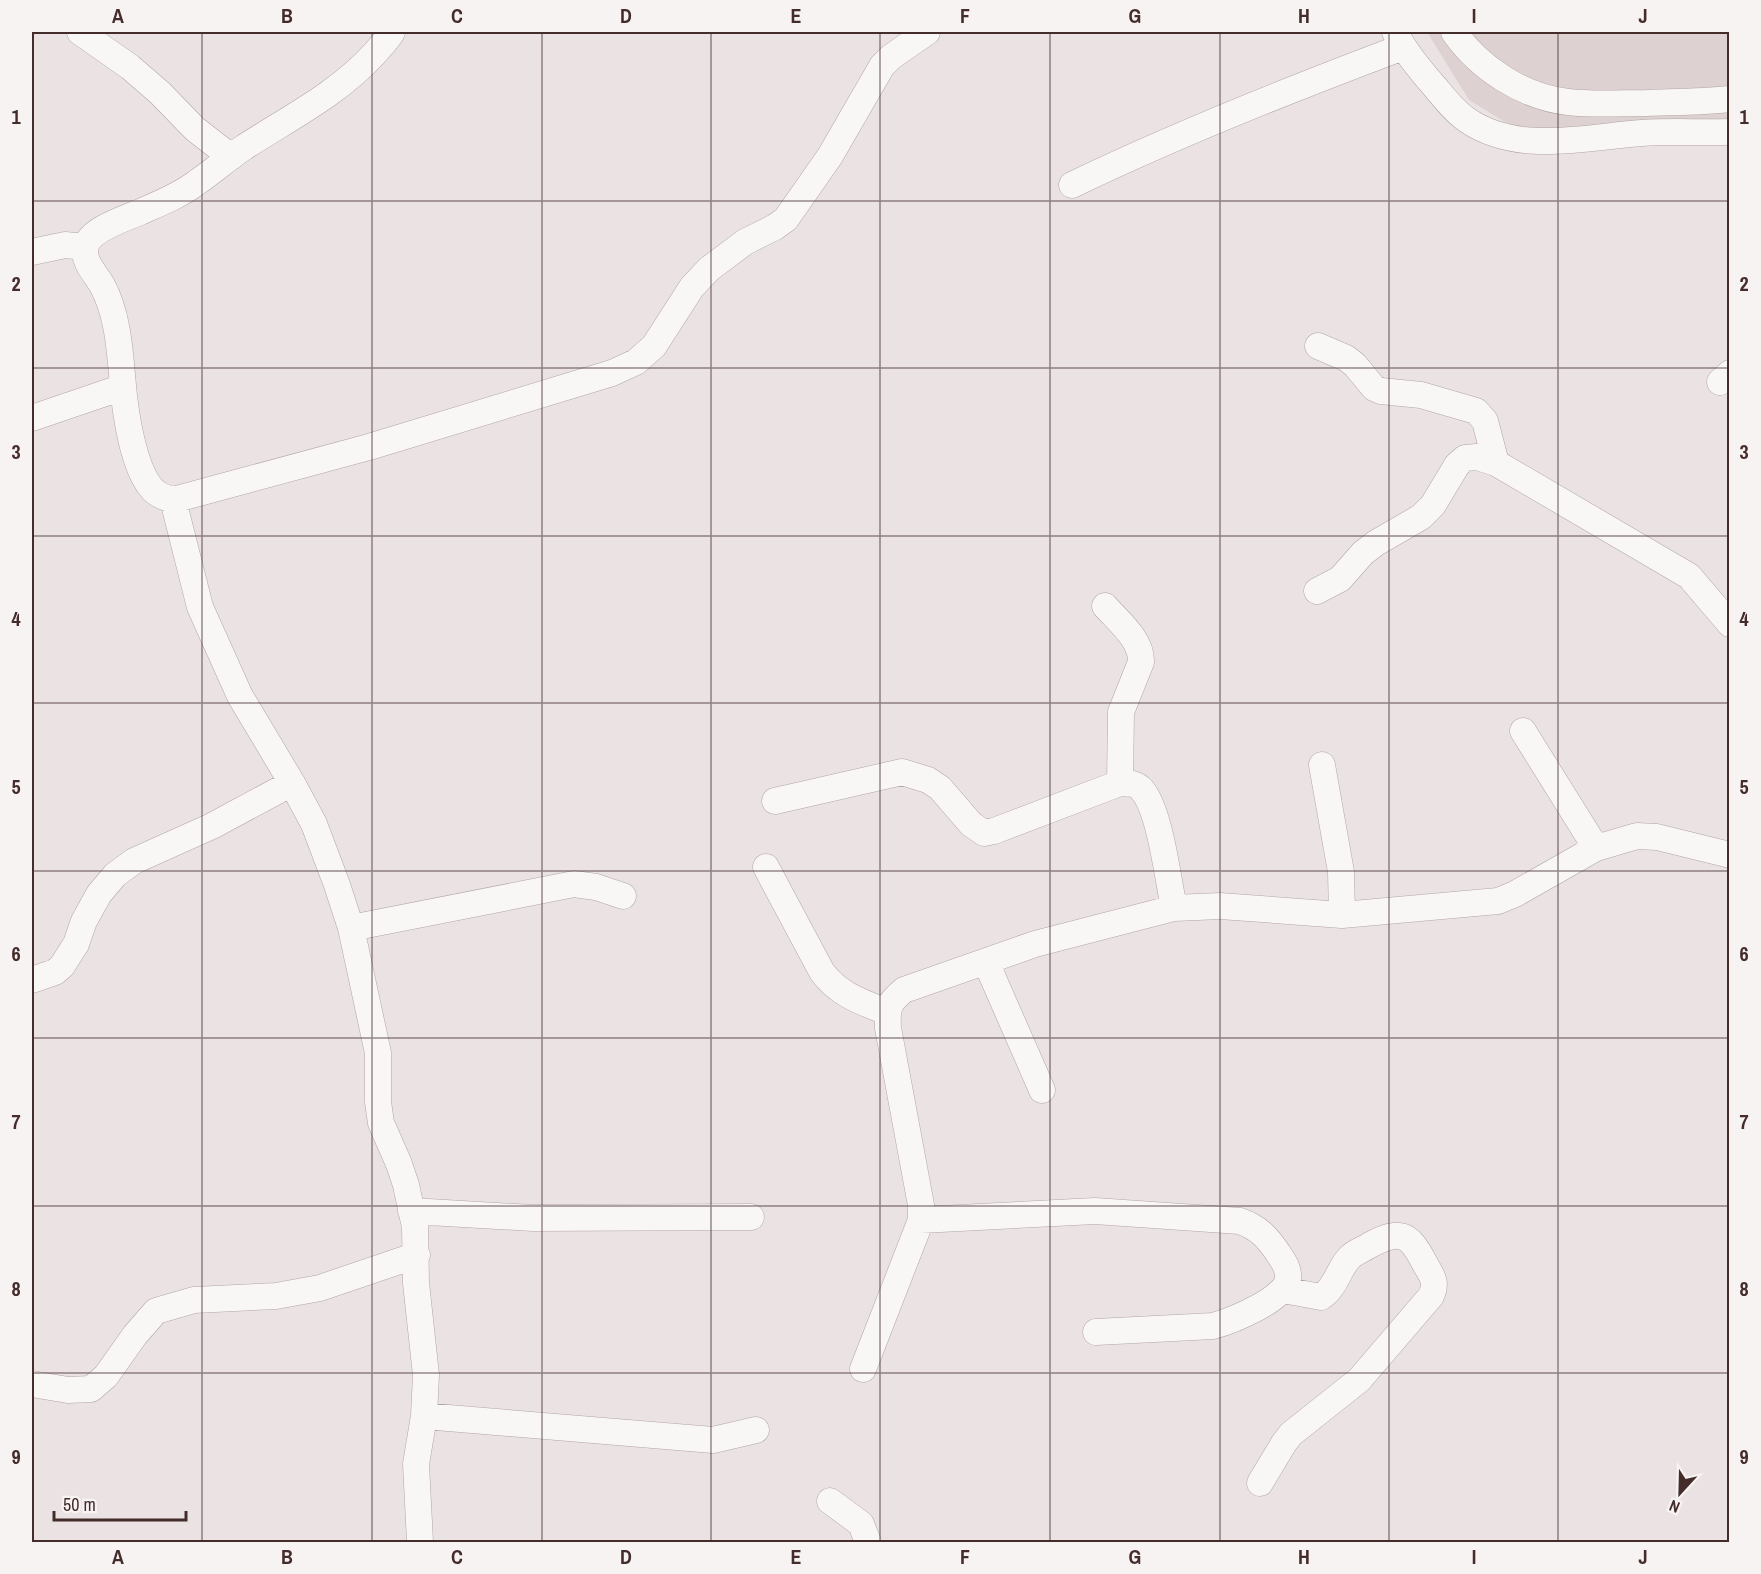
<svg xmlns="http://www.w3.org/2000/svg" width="1761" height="1574" viewBox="0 0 1761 1574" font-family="'Archivo Narrow',sans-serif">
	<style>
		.built { fill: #ddd2d1 }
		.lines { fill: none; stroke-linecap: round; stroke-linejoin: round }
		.minor-casing { stroke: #b2a5a4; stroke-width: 27 }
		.minor { stroke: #f9f6f6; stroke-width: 26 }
		.grid { fill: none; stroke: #442c2b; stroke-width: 1.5; stroke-opacity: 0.55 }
		.neatline { fill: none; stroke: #442c2b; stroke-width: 2 }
		.grid-label { font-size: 20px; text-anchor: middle; font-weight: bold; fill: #442c2b }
	</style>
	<rect width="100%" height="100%" fill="#ebe3e3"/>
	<path class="built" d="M1427,32H1729V121L1521,132L1469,100Z"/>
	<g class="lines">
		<g class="minor-casing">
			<path id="minor" d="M80,32L130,67L160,93L195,129L231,157
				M392,32C388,39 381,46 375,53C338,94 289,118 243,148C227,159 212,172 196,183C179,196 158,204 140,212C124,219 87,230 85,249C84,263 95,273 102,285C120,318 120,359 124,396C127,422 135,471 153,490C158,495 166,498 173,500L369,447L612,373L636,362L654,346L692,287L709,269L745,242L775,227L786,219L830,156L882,66L891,57L927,32
				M1395,32C1405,52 1420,70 1435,87C1445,99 1455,112 1467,120C1518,155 1585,137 1642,133C1671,131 1701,133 1730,132
				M1454,32C1479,68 1523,97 1568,102C1594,105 1621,103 1647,103C1674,102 1702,102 1730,99
				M1072,185C1180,133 1291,89 1403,47
				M32,252L65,245L85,247
				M1318,346L1346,358L1355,365L1374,388L1381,391L1421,395L1476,411L1485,421L1496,463
				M1720,382L1730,373
				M32,418L123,387
				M173,500L200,607L240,696L292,783L314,824L337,885L351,928L378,1053V1102L381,1123L399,1164L406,1185L415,1227L416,1283L426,1375L424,1416L416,1464L420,1542
				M1317,591L1340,579L1363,553L1376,543L1421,517L1433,505L1457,465L1465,458L1477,457L1496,463L1689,576L1730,624
				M1105,606C1119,622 1142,640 1141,662L1121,712L1120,783
				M1523,731L1596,848
				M1322,765L1341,872L1342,915
				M775,801L902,772L928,780L940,788L971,824L984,833L994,831L1120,783C1128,783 1137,783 1142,790C1160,810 1168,880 1174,908
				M766,867L822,972C839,995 862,1002 887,1012
				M351,928L574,884L596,887L623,896
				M986,962L1042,1090
				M32,980L55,972L62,966L76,944L84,921L99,894L115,875L134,861L212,826L292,783
				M411,1211L533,1218L751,1217
				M921,1220L1095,1211L1240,1221C1259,1228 1267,1237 1278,1253C1283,1261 1289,1268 1288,1278C1287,1299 1231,1321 1213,1326L1096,1332
				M863,1369L921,1220V1205L888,1028C887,1008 888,1003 904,990L1035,944L1174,908L1220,906L1342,915L1498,901L1515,894L1596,848L1637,836L1657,837L1730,855
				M32,1384L68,1390L91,1389L106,1376L135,1335L156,1311L194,1300L276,1296L320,1288L417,1255
				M424,1416L713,1440L756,1430
				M1260,1483L1284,1443L1291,1434L1359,1380L1431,1296C1438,1281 1431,1275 1424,1262C1409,1233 1400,1229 1370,1245C1364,1249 1355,1252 1350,1257C1338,1269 1336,1288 1321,1297L1283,1290
				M830,1501L861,1524L868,1542"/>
		</g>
		<use href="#minor" class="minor"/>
	</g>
	<path class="grid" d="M202,32V1542M372,32V1542M542,32V1542M711,32V1542M880,32V1542M1050,32V1542M1220,32V1542M1389,32V1542M1558,32V1542M32,201H1730M32,368H1730M32,536H1730M32,703H1730M32,871H1730M32,1038H1730M32,1206H1730M32,1373H1730"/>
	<rect width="1761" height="1574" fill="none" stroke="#f8f3f3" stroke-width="66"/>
	<g transform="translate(1680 1493) rotate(202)" stroke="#f8f3f3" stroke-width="4.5" paint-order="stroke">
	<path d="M0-4.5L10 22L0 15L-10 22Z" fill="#442c2b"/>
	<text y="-9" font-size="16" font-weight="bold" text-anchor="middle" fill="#442c2b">N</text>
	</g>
	<path d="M54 1511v9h132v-9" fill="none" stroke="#442c2b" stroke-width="3"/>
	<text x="63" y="1511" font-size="18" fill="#442c2b" stroke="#f8f3f3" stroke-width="4.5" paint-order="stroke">50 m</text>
	<rect x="33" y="33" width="1695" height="1508" class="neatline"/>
	<g class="grid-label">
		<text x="118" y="23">A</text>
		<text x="287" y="23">B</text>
		<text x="457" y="23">C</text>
		<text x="626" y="23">D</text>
		<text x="796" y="23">E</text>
		<text x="965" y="23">F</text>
		<text x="1135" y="23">G</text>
		<text x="1304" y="23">H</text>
		<text x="1474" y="23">I</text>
		<text x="1643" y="23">J</text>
		<text x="16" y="124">1</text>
		<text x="1744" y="124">1</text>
		<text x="16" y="291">2</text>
		<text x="1744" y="291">2</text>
		<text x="16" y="459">3</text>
		<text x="1744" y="459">3</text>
		<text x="16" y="626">4</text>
		<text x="1744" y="626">4</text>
		<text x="16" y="794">5</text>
		<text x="1744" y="794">5</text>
		<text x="16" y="961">6</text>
		<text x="1744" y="961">6</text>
		<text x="16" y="1129">7</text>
		<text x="1744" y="1129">7</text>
		<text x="16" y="1296">8</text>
		<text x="1744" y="1296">8</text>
		<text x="16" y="1464">9</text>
		<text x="1744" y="1464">9</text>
		<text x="118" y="1564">A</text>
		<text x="287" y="1564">B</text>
		<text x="457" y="1564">C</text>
		<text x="626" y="1564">D</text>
		<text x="796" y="1564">E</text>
		<text x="965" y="1564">F</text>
		<text x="1135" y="1564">G</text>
		<text x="1304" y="1564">H</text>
		<text x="1474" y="1564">I</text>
		<text x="1643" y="1564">J</text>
	</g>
</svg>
